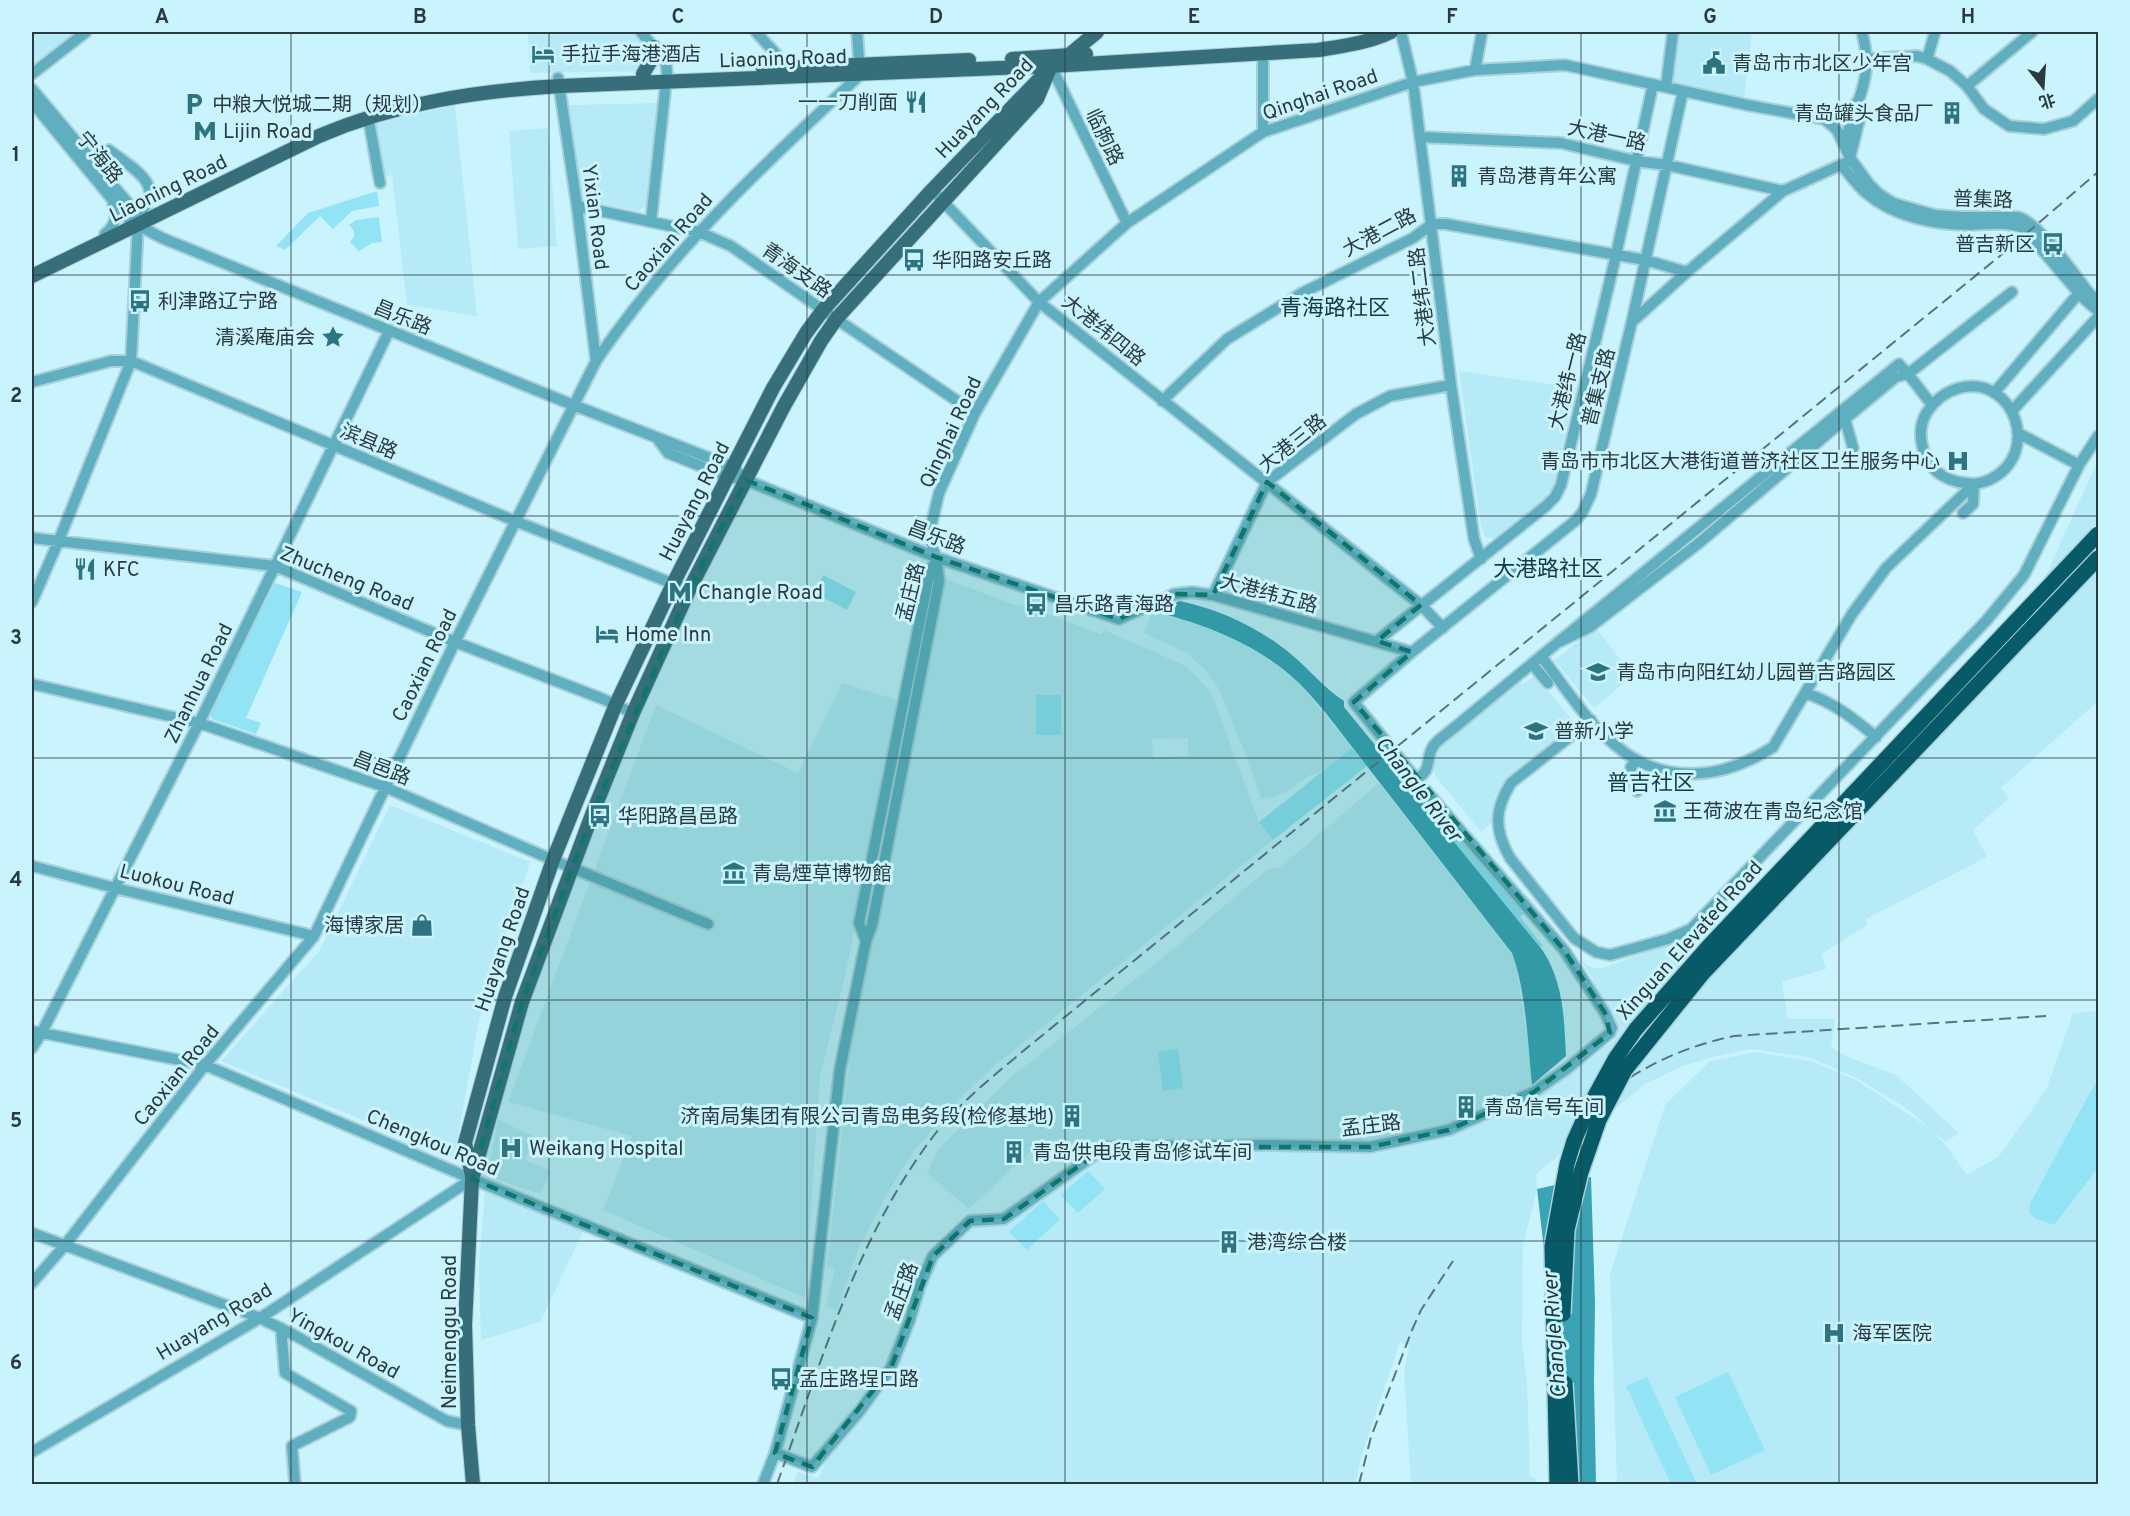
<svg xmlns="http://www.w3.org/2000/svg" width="2130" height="1516" viewBox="0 0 2130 1516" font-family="Overpass,'Noto Sans SC',sans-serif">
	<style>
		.built { fill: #b6eaf6; fill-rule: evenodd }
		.green { fill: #91e3f5 }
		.water { fill: #3ba3b6 }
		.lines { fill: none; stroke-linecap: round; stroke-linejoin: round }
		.minor-casing { stroke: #aacfd7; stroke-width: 14 }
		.major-casing { stroke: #aacfd7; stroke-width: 16 }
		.minor { stroke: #60afc0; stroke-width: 10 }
		.major { stroke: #366e7a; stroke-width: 14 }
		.rail { stroke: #5b747a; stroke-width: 2; stroke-dasharray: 12 6; stroke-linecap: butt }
		.highway-bridge-casing { stroke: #aacfd7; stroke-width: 18; stroke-linecap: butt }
		.highway-bridge { stroke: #075a67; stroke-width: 15 }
		.marked { fill: #0f766e; fill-opacity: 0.2; stroke: #0f766e; stroke-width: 4.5; stroke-dasharray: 12 8; stroke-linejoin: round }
		.grid { fill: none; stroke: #2a3b3f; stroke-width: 1.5; stroke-opacity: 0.55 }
		.labels { text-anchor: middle; stroke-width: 6; stroke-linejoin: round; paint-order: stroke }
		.poi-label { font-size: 20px; fill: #2a3b3f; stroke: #caf4fd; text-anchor: start }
		.street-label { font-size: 20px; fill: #2a3b3f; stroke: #caf4fd }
		.water-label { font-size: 21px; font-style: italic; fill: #1e353a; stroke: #caf4fd }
		.quarter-label { font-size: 22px; fill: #123a41; stroke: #caf4fd }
		.neatline { fill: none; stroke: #2a3b3f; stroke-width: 2 }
		.grid-label { font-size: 20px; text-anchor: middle; font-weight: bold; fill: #2a3b3f }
	</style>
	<rect width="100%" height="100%" fill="#caf4fd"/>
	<path class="built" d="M32,32H88L32,71Z
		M528,32H636L659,61L657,71L530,73Z
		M1678,32H1752L1744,99L1672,84Z
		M658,103L646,206L638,211L584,200L579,192L569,105Z
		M455,105L477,316L407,305L392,175L380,177L373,124Z
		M548,128L557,246L518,249L509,131Z
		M1459,371L1576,388L1553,487L1541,502L1494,539L1485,537L1481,526Z
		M2098,460V701L2001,788L2009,798L1973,830L1987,857L1866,919L1867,925L1821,954L1826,969L1782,982L1788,1019H1835L1831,1047L1846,1056L1896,1075L1959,1133L1946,1142L1930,1129L1945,1144L1967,1175L1999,1156L2046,1090L2073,1013L2098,1011V1484H1617L1610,1274L1665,1105L1710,1061L1754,1052L1811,1061L1858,1081L1929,1128L1909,1110L1860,1080L1828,1065L1807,1057L1751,1049L1713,1057L1680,1067L1644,1085L1536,1174L1537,1189L1523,1245L1522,1342L1527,1383L1530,1477L1536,1479V1484H1411L1404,1374L1409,1347L1400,1342L1363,1451L1355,1484H793L798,1472L818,1478L832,1448L871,1406L893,1375L921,1301L926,1280L933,1263L967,1228L990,1223L1009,1222L1103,1155L1117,1152L1264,1151L1358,1153L1403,1145L1450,1134L1494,1116L1535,1096L1576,1070L1614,1040L1618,1033L1614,1015L1590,984L1594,980L1579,958L1585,964L1594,968H1603L1676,941L1700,968L1999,651L2047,573Z
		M944,578L1009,603L1034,609L1101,634L1104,630L1182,664L1196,675L1212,695L1259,822L1273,840L993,1067L963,1095L914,1151L888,1192L859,1247L837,1310L826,1306L835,1269L827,1267L852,1036L920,711ZM1188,738V756L1153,757L1152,739Z
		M1152,612L1178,618L1223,634L1246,645L1273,662L1300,684L1352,748L1322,772L1310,775L1287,791L1274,797L1261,799L1249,763L1219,689L1204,669L1187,653L1144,633Z
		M1596,628L1633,676L1594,708L1554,660Z
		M1535,675L1577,726L1505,782L1495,797L1491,823L1481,832L1436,777L1432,765L1435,747L1518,679L1523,684Z
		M842,683L901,701L847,967L820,1077L805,1298L603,1210L632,1136L508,1102L656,705L798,773Z
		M1379,783L1512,953L1516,965L1527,1034L1532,1085L1452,1125L1362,1141L1203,1140L1056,1143L1040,1155L1034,1148L969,1209L927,1173L938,1149L1010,1078L1170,952L1269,868L1278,869Z
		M390,805L530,862L480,1015L454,1158L221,1061L320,950Z
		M498,1120L534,1136L525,1160L551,1171L540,1194L487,1176Z
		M485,1190L584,1230L540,1322L481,1340L479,1267Z"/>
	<path class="green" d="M377,191L379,206L352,211L333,229L320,216L285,250L276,246L308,213Z
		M379,217L382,242L372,243L359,251L350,242L354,237V231L349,225L356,220Z
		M823,575L856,592L847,610L814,593Z
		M275,583L302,592L246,718L261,723L256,734L212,719L210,713Z
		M1036,695H1061V735H1036Z
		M1352,748L1367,766L1273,840L1259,822Z
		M1400,770L1445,827L1459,838L1526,912L1520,917L1543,946L1540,948L1532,940L1397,772Z
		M1178,1049L1183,1088L1163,1091L1158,1052Z
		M2098,1078V1168L2054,1225L2034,1218L2029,1211L2030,1204Z
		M1088,1171L1105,1189L1078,1213L1061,1195Z
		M1043,1201L1060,1219L1027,1250L1009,1232Z
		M1728,1372L1765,1450L1711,1475L1675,1397Z
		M1647,1377L1697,1484H1671L1626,1386Z"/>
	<path class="water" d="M1180,601C1221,610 1260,628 1292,655C1310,670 1324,688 1344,701V707L1543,951C1564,984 1564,1019 1566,1056L1532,1085C1528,1045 1526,990 1512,953L1325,712C1317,703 1309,693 1300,684C1260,645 1205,624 1152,611Z
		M1591,1177L1595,1303L1594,1382L1596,1484H1569L1562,1405L1537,1189Z"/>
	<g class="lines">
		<g class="minor-casing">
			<path id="minor" d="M641,32L666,63L667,73L651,221
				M756,32L776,54L775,74
				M1401,32L1413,82L1451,385L1474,539L1481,559
				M1866,59L1917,56L1927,59L1950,71L1967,86L1984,109L2009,126L2044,129L2073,121L2098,99
				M1927,59L1935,32
				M1051,66L1127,223
				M1475,70L1482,32
				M32,74L86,32
				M558,78L577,206L596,361
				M1967,86L2032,32
				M1666,87L1673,32
				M32,89L138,215V224L131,361L59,540L32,602
				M32,102L130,221L162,238L573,405L733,467L746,480
				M368,116L380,183
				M1824,119C1838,115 1849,113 1858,101
				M1263,132V53
				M1420,137L1561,143L1636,161L1667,165L1783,191
				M1844,145C1855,100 1875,82 1862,32
				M109,150C132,168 169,186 138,215
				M1850,158L1859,121
				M1842,166C1850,175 1857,185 1866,193C1894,217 1935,225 1970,225C1987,224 2009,221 2024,229L2083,298L2098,311
				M932,190L1039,302L1421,605L1443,628
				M577,206L699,232L731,246L823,310L975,413
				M105,234C115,226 118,215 113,203
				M1633,321L1687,272L1783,191L1845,163
				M32,382L111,361H131L515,521L689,590
				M1994,393L2079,293
				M1162,401L1227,339L1302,293L1413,238L1432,224H1446L1645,260L1687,272
				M2012,411L2098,317
				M2018,433L2079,465
				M657,438L668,453L728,477L746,480L936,557L1119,619L1174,594L1192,592L1213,595L1412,652
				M1853,448L1845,419L1896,377L1908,374L1932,405
				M1963,513L1973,504L1974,484
				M32,538L275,566L455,642L603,699L633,713
				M1213,595L1267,482L1356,414L1390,396L1451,385
				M1377,641L1546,506L1555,497L1561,485L1616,255L1653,84
				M1557,643L1899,364L1908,374L2012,292
				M1541,656C1564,686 1586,721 1615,745C1663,786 1722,780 1773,747L1852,614L1886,568L1974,484C1980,483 1986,482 1991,479C2042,453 2014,374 1959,388C1945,392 1935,400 1927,412C1914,433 1923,464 1943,476C1953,482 1963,483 1974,484
				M1532,664L1548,683
				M32,684L199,723L385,787L553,860L708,924
				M1805,693C1833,702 1853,718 1876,737
				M1591,720L1511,783C1494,810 1494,830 1510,858L1574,938L1596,952L1610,955L1668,939L1691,929L1986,621L2024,575L2079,465L2098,436
				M1636,760L1631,767L1637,791
				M1416,779C1434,769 1424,759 1434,745C1438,740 1444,736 1449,732L1557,643L1590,627L1699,543L1845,419
				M32,866L115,888L314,936
				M866,941L859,923L928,581L935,561
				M32,1031L205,1065L472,1179L812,1318
				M32,1048L41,1034L199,723L389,331
				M32,1233L260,1318L296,1336L447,1421L468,1425
				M32,1283L65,1245L205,1065L314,936L455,642L596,361C669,253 765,163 860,75L857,32
				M281,1328L285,1373L351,1411L350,1417L292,1446L295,1484
				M32,1452L260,1318L472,1179
				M775,1453L812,1467L860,1411L891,1368L910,1320L920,1286L933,1256L970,1221L1004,1219L1106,1147L1271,1145L1370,1147L1449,1130L1534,1092L1567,1069L1610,1033L1612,1028L1605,1013L1564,950L1416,779L1354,702L1412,652L1575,521L1582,513L1591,494L1632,321L1683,91
				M763,1484L775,1453L812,1318L840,1069L866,941L872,925L939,581L936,557L929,535L939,493L975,413L1039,302L1127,223L1263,132L1413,82L1475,70L1565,65L1747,105L1824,119L1837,130L1850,158L1869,184L1879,194L1893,203L1935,215L1962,217H2018C2040,223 2074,275 2090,294L2098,302"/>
		</g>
		<g class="major-casing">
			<path id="major" d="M1069,55L1097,32
				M1012,59L1086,54
				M763,69L969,60
				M643,74L650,62L654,47
				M32,276L319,136C396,103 477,91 560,86L1051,66L1318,50C1343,46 1368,43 1391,32
				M472,1176L465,1143L505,997L553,860L616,704L673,584L773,388L806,333L823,310L932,190L1044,74
				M473,1484L468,1425L465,1325L472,1179L522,1002L593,812L633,713L689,590L784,406L821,341L837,318L1037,99L1051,66"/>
		</g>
		<use href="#minor" class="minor"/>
		<use href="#major" class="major"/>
		<path class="rail" d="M1615,1087C1654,1061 1688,1046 1734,1036L2046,1016
			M777,1484C821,1364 856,1237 935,1134C960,1102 997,1073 1028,1047L2006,251L2098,172
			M1359,1484L1371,1437L1412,1330L1421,1310L1453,1261"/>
		<g class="highway-bridge-casing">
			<path id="highway-bridge" d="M1563,1314L1567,1230L1581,1172L1599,1120L1625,1070L1703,973L2098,558
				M1565,1383L1571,1484
				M1557,1484L1552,1246L1567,1164L1574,1141L1591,1103L1615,1059L1636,1029L1708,947L2098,534"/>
		</g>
		<use href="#highway-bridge" class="highway-bridge"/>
	</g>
	<path class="marked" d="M746,480L936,557L1119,619L1174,594L1213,595L1267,482L1421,605L1377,641L1412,652L1354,702L1564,950L1605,1013L1610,1033L1534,1092L1449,1130L1370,1147H1106L1004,1219L970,1221L933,1256L891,1368L812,1467L775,1453L812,1318L472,1179L522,1002L593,812L689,590Z"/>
	<path class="grid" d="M291,32V1484M549,32V1484M807,32V1484M1065,32V1484M1323,32V1484M1581,32V1484M1839,32V1484M32,275H2098M32,516H2098M32,758H2098M32,1000H2098M32,1241H2098"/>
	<defs>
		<g id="hotel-bare" transform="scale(1.8)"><path d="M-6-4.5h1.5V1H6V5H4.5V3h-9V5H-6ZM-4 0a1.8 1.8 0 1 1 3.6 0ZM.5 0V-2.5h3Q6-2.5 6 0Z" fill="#2d7380" stroke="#caf4fd" stroke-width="2.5" paint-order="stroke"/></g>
		<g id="civic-bare" transform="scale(1.8)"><path d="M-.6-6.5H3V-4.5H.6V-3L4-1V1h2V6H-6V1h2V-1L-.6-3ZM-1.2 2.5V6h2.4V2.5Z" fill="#2d7380" stroke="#caf4fd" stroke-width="2.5" paint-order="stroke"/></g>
		<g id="restaurant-bare" transform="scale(1.8)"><path d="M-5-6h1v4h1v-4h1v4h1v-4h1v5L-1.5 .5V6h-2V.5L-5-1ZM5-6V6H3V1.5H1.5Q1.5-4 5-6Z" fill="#2d7380" stroke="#caf4fd" stroke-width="2.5" paint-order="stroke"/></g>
		<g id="parking-bare" transform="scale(1.8)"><path d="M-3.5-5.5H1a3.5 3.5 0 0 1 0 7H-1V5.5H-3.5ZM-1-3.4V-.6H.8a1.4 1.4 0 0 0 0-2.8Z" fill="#2d7380" stroke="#caf4fd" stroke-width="2.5" paint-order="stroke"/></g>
		<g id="building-bare" transform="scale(1.8)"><path d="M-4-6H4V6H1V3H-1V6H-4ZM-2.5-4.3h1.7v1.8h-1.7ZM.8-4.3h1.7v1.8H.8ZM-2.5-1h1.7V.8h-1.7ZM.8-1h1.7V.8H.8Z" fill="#2d7380" stroke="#caf4fd" stroke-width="2.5" paint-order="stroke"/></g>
		<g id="metro-bare" transform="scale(1.8)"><path d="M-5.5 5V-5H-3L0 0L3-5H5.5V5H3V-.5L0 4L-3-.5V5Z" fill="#2d7380" stroke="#caf4fd" stroke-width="2.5" paint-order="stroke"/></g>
		<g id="bus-bare" transform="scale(1.8)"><path d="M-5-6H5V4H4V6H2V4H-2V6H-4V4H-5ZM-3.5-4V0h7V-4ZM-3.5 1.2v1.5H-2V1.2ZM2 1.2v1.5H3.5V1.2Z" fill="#2d7380" stroke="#caf4fd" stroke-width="2.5" paint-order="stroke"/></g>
		<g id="sight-bare" transform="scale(1.8)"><path d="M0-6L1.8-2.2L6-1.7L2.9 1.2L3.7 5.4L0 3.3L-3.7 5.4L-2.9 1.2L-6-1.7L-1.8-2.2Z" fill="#2d7380" stroke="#caf4fd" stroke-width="2.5" paint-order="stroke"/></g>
		<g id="hospital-bare" transform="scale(1.8)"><path d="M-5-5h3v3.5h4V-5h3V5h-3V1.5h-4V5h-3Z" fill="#2d7380" stroke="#caf4fd" stroke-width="2.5" paint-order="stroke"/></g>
		<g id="school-bare" transform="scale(1.8)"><path d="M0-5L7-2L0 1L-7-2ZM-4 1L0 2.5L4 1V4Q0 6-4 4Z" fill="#2d7380" stroke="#caf4fd" stroke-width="2.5" paint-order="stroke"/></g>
		<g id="museum-bare" transform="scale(1.8)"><path d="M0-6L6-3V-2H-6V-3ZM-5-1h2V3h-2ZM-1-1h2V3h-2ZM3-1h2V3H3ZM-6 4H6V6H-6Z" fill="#2d7380" stroke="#caf4fd" stroke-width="2.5" paint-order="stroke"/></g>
		<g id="shop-bare" transform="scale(1.8)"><path d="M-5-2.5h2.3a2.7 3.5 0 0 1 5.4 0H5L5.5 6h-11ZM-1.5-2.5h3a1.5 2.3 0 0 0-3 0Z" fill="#2d7380" stroke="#caf4fd" stroke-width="2.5" paint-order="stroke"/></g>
	</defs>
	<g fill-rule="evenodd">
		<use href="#hotel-bare" x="543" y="54"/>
		<use href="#civic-bare" x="1714" y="63"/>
		<use href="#restaurant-bare" x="916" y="102"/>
		<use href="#parking-bare" x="194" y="104"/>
		<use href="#building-bare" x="1952" y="113"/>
		<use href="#metro-bare" x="205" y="131"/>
		<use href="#building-bare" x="1459" y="176"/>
		<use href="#bus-bare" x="2053" y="244"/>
		<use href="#bus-bare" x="914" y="260"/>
		<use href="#bus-bare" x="140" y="301"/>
		<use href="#sight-bare" x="333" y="337"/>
		<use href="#hospital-bare" x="1958" y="461"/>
		<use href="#restaurant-bare" x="85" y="569"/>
		<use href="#metro-bare" x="680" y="592"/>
		<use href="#bus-bare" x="1036" y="604"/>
		<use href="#hotel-bare" x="607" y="634"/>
		<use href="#school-bare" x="1598" y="672"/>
		<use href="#school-bare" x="1536" y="731"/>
		<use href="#museum-bare" x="1665" y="811"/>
		<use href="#bus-bare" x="600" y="816"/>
		<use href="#museum-bare" x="734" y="873"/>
		<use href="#shop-bare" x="422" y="925"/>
		<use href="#building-bare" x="1466" y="1107"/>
		<use href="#building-bare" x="1072" y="1116"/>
		<use href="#hospital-bare" x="511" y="1148"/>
		<use href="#building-bare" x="1014" y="1152"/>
		<use href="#building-bare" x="1229" y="1242"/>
		<use href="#hospital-bare" x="1834" y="1333"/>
		<use href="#bus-bare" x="781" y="1379"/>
	</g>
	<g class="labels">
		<g class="poi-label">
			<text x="561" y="61">手拉手海港酒店</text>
			<text x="1732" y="70">青岛市市北区少年宫</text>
			<text x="898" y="109" text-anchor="end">一一刀削面</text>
			<text x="212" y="111">中粮大悦城二期（规划）</text>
			<text x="1934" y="120" text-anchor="end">青岛罐头食品厂</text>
			<text x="223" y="138">Lijin Road</text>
			<text x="1477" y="183">青岛港青年公寓</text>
			<text x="2035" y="251" text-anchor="end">普吉新区</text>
			<text x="932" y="267">华阳路安丘路</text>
			<text x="158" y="308">利津路辽宁路</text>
			<text x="315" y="344" text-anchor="end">清溪庵庙会</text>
			<text x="1940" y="468" text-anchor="end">青岛市市北区大港街道普济社区卫生服务中心</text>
			<text x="103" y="576">KFC</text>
			<text x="698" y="599">Changle Road</text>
			<text x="1054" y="611">昌乐路青海路</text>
			<text x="625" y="641">Home Inn</text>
			<text x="1616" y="679">青岛市向阳红幼儿园普吉路园区</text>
			<text x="1554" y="738">普新小学</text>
			<text x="1683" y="818">王荷波在青岛纪念馆</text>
			<text x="618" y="823">华阳路昌邑路</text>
			<text x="752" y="880">青島煙草博物館</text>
			<text x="404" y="932" text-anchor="end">海博家居</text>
			<text x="1484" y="1114">青岛信号车间</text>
			<text x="1054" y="1123" text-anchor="end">济南局集团有限公司青岛电务段(检修基地)</text>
			<text x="529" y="1155">Weikang Hospital</text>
			<text x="1032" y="1159">青岛供电段青岛修试车间</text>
			<text x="1247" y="1249">港湾综合楼</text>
			<text x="1852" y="1340">海军医院</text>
			<text x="799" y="1386">孟庄路埕口路</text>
		</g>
		<g class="street-label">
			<text transform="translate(783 58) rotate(-2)" y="7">Liaoning Road</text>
			<text transform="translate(1320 94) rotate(-19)" y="7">Qinghai Road</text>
			<text transform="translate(984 108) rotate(-46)" y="7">Huayang Road</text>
			<text transform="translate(1607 135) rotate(12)" y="7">大港一路</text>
			<text transform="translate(1105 137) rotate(64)" y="7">临朐路</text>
			<text transform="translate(100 157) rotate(51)" y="7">宁海路</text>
			<text transform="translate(168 188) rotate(-26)" y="7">Liaoning Road</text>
			<text transform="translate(1983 199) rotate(2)" y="7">普集路</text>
			<text transform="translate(596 217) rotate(83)" y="7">Yixian Road</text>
			<text transform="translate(1379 232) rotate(-28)" y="7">大港二路</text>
			<text transform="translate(668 242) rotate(-49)" y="7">Caoxian Road</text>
			<text transform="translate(797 270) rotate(35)" y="7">青海支路</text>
			<text transform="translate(1422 297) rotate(-97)" y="7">大港纬二路</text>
			<text transform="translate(403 317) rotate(22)" y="7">昌乐路</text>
			<text transform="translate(1104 330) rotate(39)" y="7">大港纬四路</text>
			<text transform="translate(1567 381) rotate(-76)" y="7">大港纬一路</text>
			<text transform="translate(1598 387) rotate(-76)" y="7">普集支路</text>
			<text transform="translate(950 432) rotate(-65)" y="7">Qinghai Road</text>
			<text transform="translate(369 441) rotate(23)" y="7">滨县路</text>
			<text transform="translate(1292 443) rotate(-39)" y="7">大港三路</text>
			<text transform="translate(694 501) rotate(-63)" y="7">Huayang Road</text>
			<text transform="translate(937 537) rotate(21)" y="7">昌乐路</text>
			<text transform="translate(347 578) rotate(22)" y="7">Zhucheng Road</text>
			<text transform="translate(910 592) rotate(-76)" y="7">孟庄路</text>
			<text transform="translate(1269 593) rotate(15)" y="7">大港纬五路</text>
			<text transform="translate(424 665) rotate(-64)" y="7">Caoxian Road</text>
			<text transform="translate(198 683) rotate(-64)" y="7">Zhanhua Road</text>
			<text transform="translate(382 768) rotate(21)" y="7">昌邑路</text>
			<text transform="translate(177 884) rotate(14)" y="7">Luokou Road</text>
			<text transform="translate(1689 940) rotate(-48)" y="7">Xinguan Elevated Road</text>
			<text transform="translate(502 949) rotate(-71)" y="7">Huayang Road</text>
			<text transform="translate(176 1075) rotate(-51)" y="7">Caoxian Road</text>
			<text transform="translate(1371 1125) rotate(-7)" y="7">孟庄路</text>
			<text transform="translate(433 1142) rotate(23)" y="7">Chengkou Road</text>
			<text transform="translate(901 1291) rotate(-70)" y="7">孟庄路</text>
			<text transform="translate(214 1321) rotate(-31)" y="7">Huayang Road</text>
			<text transform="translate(449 1332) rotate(-90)" y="7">Neimenggu Road</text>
			<text transform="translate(344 1343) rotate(29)" y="7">Yingkou Road</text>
		</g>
		<g class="water-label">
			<text transform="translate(1419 789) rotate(52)" y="7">Changle River</text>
			<text transform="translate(1554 1335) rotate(-94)" y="7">Changle River</text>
		</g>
		<g class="quarter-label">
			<text x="1335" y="315">青海路社区</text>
			<text x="1548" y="576">大港路社区</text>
			<text x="1651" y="790">普吉社区</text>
		</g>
	</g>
	<rect width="2130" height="1516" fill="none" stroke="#caf4fd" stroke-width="66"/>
	<g transform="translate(2043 87) rotate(163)" stroke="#caf4fd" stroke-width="4.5" paint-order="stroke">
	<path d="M0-4.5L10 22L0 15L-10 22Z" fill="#2a3b3f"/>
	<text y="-9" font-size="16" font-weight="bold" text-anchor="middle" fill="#2a3b3f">北</text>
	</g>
	<rect x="33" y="33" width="2064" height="1450" class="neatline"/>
	<g class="grid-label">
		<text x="162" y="23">A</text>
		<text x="420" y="23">B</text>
		<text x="678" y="23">C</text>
		<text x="936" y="23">D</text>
		<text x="1194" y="23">E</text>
		<text x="1452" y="23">F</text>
		<text x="1710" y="23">G</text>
		<text x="1968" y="23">H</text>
		<text x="16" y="161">1</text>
		<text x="16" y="402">2</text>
		<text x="16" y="644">3</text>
		<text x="16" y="886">4</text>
		<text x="16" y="1127">5</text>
		<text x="16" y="1369">6</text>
	</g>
</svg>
